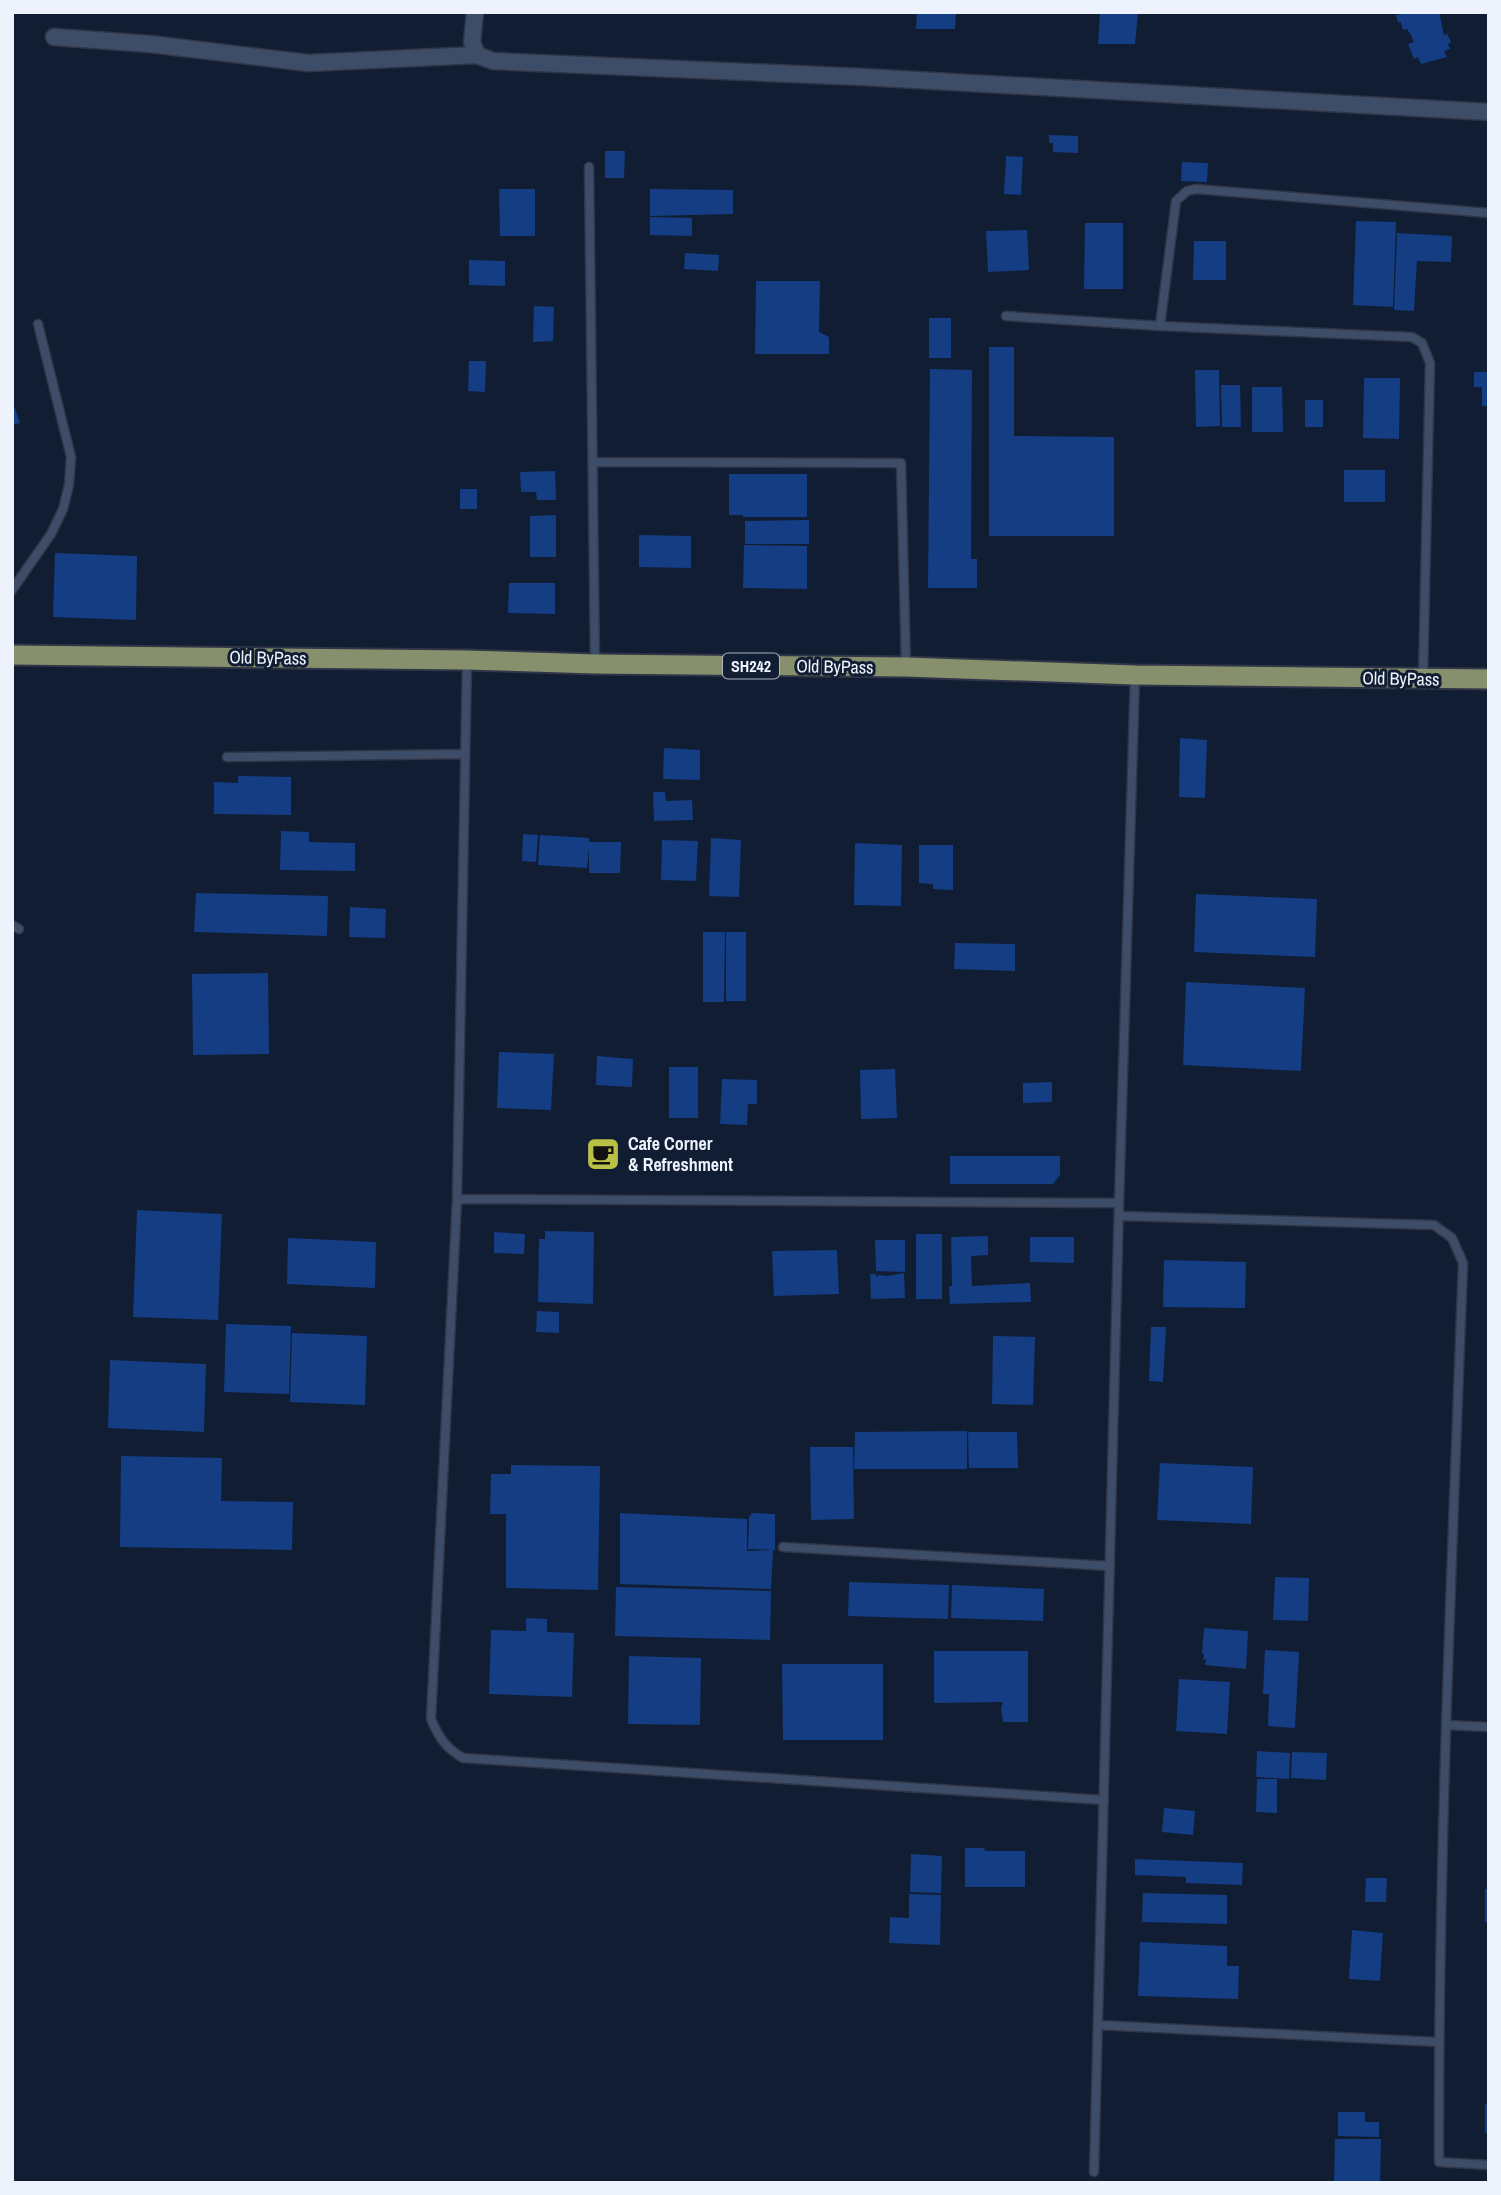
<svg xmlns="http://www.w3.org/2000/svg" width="1501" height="2195" viewBox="0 0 1501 2195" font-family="'Archivo Narrow',sans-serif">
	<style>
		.building { fill: #143d84 }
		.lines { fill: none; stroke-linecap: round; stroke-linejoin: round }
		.service-casing { stroke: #303547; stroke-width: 11 }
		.minor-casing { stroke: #303547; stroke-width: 19 }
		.primary-casing { stroke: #303547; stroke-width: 23 }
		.service { stroke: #3e4d67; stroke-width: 8 }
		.minor { stroke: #3e4d67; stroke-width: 16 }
		.primary { stroke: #87906d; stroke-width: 19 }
		.labels { text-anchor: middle; stroke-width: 6; stroke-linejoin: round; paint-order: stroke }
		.shield { fill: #101d33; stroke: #abb2c0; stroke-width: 2 }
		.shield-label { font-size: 16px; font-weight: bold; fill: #edf2fc }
		.street-label { font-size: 18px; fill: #edf2fc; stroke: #101d33 }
		.poi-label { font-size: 18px; font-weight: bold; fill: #edf2fc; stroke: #101d33; text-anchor: start }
	</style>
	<rect width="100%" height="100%" fill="#101d33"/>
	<path class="building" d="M917,12H956L955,29H916Z
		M1100,12H1138L1135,44H1098Z
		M1401,12H1439L1444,35L1447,34L1451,42L1448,44L1450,49L1444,51L1447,57L1421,64L1418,57L1414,59L1408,44L1414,42L1411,35L1407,29L1403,30L1401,22H1398L1396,15L1401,14Z
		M1049,135L1078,136V153L1053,152V143H1049Z
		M605,151H625L624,178H605Z
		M1006,156L1023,157L1021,195L1004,194Z
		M1182,162L1208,163L1207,182L1181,181Z
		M499,189H535V236H500Z
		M650,189L733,190V214L650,216Z
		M650,217L692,218V236L650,235Z
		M1356,221L1396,222L1393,307L1353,305Z
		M1085,223H1123V289H1084Z
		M1027,230L1029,270L988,272L986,231Z
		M1397,233L1452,236L1451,262L1417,261L1414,311L1394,310Z
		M1194,241H1226V280H1193Z
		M685,253L719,255L718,271L684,269Z
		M469,260L505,261V286L469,285Z
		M756,281H820L819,332L829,337V354H755Z
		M534,306L554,307L553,341L533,342Z
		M929,318H951V358H929Z
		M989,347H1014V436L1114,437V536H989Z
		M469,361H486L485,392L468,391Z
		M930,369L972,370L971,559H977V588H928Z
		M1195,370H1219L1220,426L1196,427Z
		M1474,372H1489V406H1482V387H1474Z
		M1364,378H1400L1399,439L1363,438Z
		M1221,385H1240L1241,427H1222Z
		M1252,387H1282L1283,432H1252Z
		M12,400L20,423L12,425Z
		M1305,400H1323V427H1305Z
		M1344,470H1385V502H1344Z
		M555,471L556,500H537L536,492H521L520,472Z
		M729,474H807V517H743V515H729Z
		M460,489H477V509H460Z
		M556,515V557H530V516Z
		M809,520V544H745V521Z
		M639,535L691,536V568L639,567Z
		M744,545L807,546V589L743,588Z
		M55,553L137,556L136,620L53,617Z
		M509,583H555V614L508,613Z
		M1180,738L1207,740L1205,798L1179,797Z
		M664,748L700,750V780L663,779Z
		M238,776L291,777V815L214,814V782L238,783Z
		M653,792H665L666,801L692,800L693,820L654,821Z
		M281,831L309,832V842L355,843V871L280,870Z
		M523,834L538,835L536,862L522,861Z
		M540,835L589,838V842H621L620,873H589V848L587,868L538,865Z
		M711,838L741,840L739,897L709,896Z
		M662,840L698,841L696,881L661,880Z
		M855,843L902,845L901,906L854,905Z
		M919,845H953V890L933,889V884L919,883Z
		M196,893L328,896L327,936L194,932Z
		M1196,894L1317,899L1315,957L1194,952Z
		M350,907L386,909L385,938L349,937Z
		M703,932H725L724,1002H703Z
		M726,932H746V1001H726Z
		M955,943L1015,944V971L954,969Z
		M268,973L269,1054L193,1055L192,974Z
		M1186,982L1305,988L1301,1071L1183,1065Z
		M499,1052L554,1054L551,1110L497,1108Z
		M597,1056L633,1059L632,1087L596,1085Z
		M669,1067H698V1118H669Z
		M895,1069L897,1118L861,1119L860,1070Z
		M722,1079L757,1080V1104H748L747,1125L720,1124Z
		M1052,1082V1102L1023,1103V1083Z
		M950,1156H1060V1175L1053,1184H950Z
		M137,1210L222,1214L218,1320L133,1317Z
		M545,1231L594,1232L593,1304L538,1302L539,1239H545Z
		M494,1232L525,1234L524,1254L494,1253Z
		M916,1234H942V1299H916Z
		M988,1236V1255L971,1256L972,1286L1030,1283L1031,1302L950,1304L949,1286H952L951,1237Z
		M1030,1237H1074V1263L1030,1262Z
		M288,1238L376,1242L375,1288L287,1284Z
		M875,1240H905V1272L876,1271Z
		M837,1250L839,1294L774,1296L772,1251Z
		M1164,1260L1246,1262L1245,1308L1163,1307Z
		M904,1273L905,1298L871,1299L870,1274H876L877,1278L878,1275L887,1276Z
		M537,1311L559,1312V1333L536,1332Z
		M226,1324L291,1326L289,1394L224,1392Z
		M1151,1327H1166L1163,1382L1149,1381Z
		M292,1333L367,1336L365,1405L290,1402Z
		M993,1336L1035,1337L1033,1405L992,1404Z
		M110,1360L206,1364L204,1432L108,1428Z
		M967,1431V1469H854L855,1432Z
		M968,1432H1017L1018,1468H969Z
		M810,1447H853L854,1519L811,1520Z
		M121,1456L222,1458L221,1501L293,1502L292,1550L120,1547Z
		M1160,1463L1253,1467L1251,1524L1157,1520Z
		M511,1465L600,1466L598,1590L506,1588V1514H490L491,1474H511Z
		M620,1513L747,1519V1551L773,1550L771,1589L620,1584Z
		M752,1513L775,1514V1550L748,1549L749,1517Z
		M1275,1577L1309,1578L1308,1621L1273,1620Z
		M849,1582L949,1585L948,1619L848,1616Z
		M952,1585L1044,1589L1043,1621L951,1618Z
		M616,1587L771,1591L770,1640L615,1636Z
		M526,1618L547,1619V1632L574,1633L572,1697L489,1694L491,1630L526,1631Z
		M1204,1628L1248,1631L1246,1669L1205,1665L1206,1659L1203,1660L1204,1654H1202Z
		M1265,1650L1299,1652L1295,1728L1268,1726L1269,1694H1263Z
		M934,1651H1028V1722H1003L1001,1709L1003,1702L934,1703Z
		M629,1656L701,1658L700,1725L628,1724Z
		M782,1664H883V1740H783Z
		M1179,1679L1230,1682L1227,1734L1176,1731Z
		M1257,1751L1290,1753L1289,1779L1256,1777Z
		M1292,1752L1327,1753L1326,1780L1291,1778Z
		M1257,1779H1277V1813L1256,1812Z
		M1164,1808L1195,1811L1193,1835L1162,1832Z
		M965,1848H984L985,1851H1025V1887H965Z
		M911,1854L942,1856L941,1893L910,1892Z
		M1135,1859L1243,1863L1242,1885L1186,1883V1877L1135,1875Z
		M1366,1878H1387L1386,1902H1365Z
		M1485,1889H1489V1922H1485Z
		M1143,1893L1227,1895V1924L1142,1922Z
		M909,1894L941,1895L940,1945L889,1943L890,1917L909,1918Z
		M1352,1930L1383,1933L1380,1981L1349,1979Z
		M1140,1942L1227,1946V1966H1239L1238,1999L1138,1996Z
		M1485,2104H1489V2133H1485Z
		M1338,2112H1365V2122H1379V2137L1338,2136Z
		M1335,2139H1381L1380,2183H1334Z"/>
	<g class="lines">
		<g class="service-casing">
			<path id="service" d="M589,167L595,664
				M1006,316L1160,326L1412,337L1422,343L1430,363L1423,679
				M1160,326L1176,201L1187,191L1196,189L1489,213
				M594,462L901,463L906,667
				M12,590L51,534L63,509L69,485L71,457L38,324
				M467,660L457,1199L431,1719C439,1738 446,1748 463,1758L1104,1800
				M227,757L465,754
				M12,925L19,929
				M457,1199L1119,1203
				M1120,1216L1434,1225L1452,1238L1463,1263C1452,1562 1438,1862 1439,2162L1489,2165
				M783,1547L1110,1566
				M1446,1725L1489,1727
				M1098,2025L1438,2042
				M1094,2172L1119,1203L1135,675"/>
		</g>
		<g class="minor-casing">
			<path id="minor" d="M475,12L472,42L477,55L493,61L863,77L1489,112
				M54,37L150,44L308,63L477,55"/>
		</g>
		<g class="primary-casing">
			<path id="primary" d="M12,655L467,660L595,664L906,667L1135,675L1489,679"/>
		</g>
		<use href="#service" class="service"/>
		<use href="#minor" class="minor"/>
		<use href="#primary" class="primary"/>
	</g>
	<defs>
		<g id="cafe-square" transform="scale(1.75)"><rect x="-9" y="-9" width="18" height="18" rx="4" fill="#bac045" stroke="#101d33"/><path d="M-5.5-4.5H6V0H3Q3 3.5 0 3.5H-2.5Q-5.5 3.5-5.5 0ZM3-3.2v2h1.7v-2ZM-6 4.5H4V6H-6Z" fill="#111"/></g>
	</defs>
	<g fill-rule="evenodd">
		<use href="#cafe-square" x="603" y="1154"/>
	</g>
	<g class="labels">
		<rect class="shield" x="723" y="653.5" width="56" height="25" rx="5"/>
		<g class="shield-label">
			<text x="751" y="672">SH242</text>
		</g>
		<g class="street-label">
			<text transform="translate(268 658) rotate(1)" y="6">Old ByPass</text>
			<text transform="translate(835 667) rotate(1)" y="6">Old ByPass</text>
			<text transform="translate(1401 679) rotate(1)" y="6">Old ByPass</text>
		</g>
		<g class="poi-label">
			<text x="628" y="1150">Cafe Corner<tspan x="628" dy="21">&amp; Refreshment</tspan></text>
		</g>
	</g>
	<rect width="1501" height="2195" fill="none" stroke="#edf2fc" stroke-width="28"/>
</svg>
